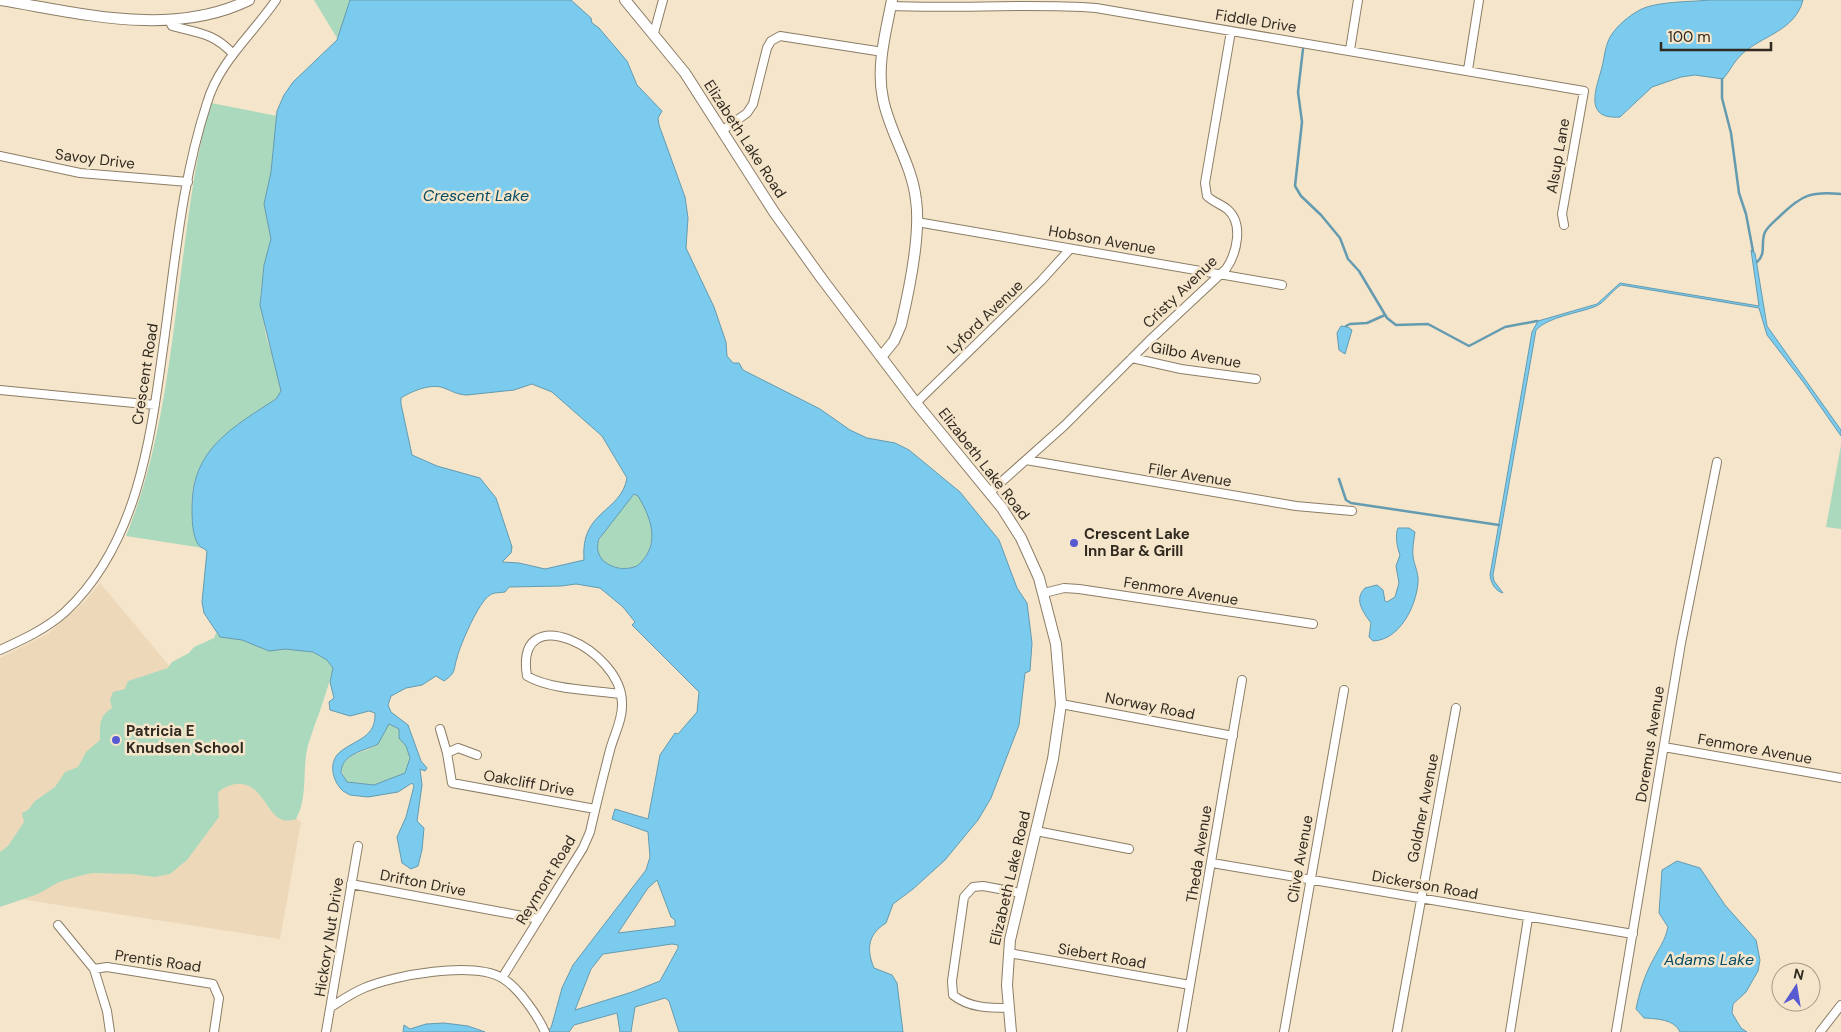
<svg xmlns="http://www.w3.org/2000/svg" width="1841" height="1032" viewBox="0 0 1841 1032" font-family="'DM Sans',sans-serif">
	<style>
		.built { fill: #edd8ba }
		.green { fill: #abd9bd }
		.water { fill: #7bcbee; stroke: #649bb0; fill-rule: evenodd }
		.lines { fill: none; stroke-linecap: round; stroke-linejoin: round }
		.stream { stroke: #649bb0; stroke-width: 2.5 }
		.minor-casing { stroke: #8c7d66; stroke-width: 10 }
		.tertiary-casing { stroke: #8c7d66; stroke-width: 12 }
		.minor { stroke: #fff; stroke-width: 8 }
		.tertiary { stroke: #fff; stroke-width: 10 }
		.poi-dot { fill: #585ad2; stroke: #f5e5cb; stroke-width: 2 }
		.labels { text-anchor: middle; stroke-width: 5; stroke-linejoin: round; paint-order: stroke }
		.street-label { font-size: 15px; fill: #302a20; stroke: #f5e5cb }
		.poi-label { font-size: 15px; font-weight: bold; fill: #302a20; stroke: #f5e5cb; text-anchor: start }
		.water-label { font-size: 16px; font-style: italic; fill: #054c64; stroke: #f5e5cb }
	</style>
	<rect width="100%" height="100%" fill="#f5e5cb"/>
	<path class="built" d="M100,583L301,823L280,939L0,896V658L49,633L84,602Z"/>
	<path class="green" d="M314,0H350L346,18L337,38Z
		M211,103L277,116L271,172L264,204L271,239L264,265L260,297L266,336L277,369L281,391L276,399C230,429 183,457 193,520C194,530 194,543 203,548L126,536C162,448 171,350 183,257C190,205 196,153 211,103Z
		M1841,445V529L1826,527Z
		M636,494C655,514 659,547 637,566C630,569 622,568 614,567C579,560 607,527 617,514C622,508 629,497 636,494Z
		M216,633L220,637L242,640L269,651L285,649L313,652L327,660L333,668C327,693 317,718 309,742C301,767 309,796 296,819C266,830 268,780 235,784C228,786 223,787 218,793L219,817L187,860L170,874L155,877L132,874L92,873L79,876L59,882L38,894L0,907V852L8,846L24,822L22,813L28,810L35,801L55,787L65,772L78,767L86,752L100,740C100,727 98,716 112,708L110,700L113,692L125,689L128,681L168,668L172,662L189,653L194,647L214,638Z
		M389,724L399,729V738L406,746L410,758L405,773L374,785L347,782L341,769C345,753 361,754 373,747C379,744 385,730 389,724Z"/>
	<path class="water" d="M350,0H571L591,18L592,23L599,28L627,61L637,85L662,111L658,118L659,125L685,197L688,218L686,248L714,307L726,342L727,356L733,363H739L743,370L820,409L850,430L867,438L895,443L909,450L960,492L999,540L1017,588L1027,603L1032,643L1030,671L1025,673L1019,725L991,798L978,820L945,860L913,889L893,904L886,923C868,934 866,949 874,968L892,975L897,983L903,1032H679L669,1001L665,998L635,1007L631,1032H620L617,1013L574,1025L569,1032H545L551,1028L562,988L573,965L646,870L650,857L648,832L612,819L615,809L648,819L660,755L675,733L678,734L697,712L699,692L632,625L635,622L623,607L600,588L576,584L561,586L509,587L505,592C500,593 494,592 490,595C479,601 460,645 457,658C453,670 457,672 444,681L436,676L422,685L406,688L391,696L388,705L391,712L408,725L421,761L427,768L425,771L420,769L422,785L417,821L424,828L422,850L418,866L411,869L402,863L397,837L406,817L414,786L412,783L398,792L368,797L350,795L343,791C332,781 328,762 340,752C356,739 376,738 375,713L369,711L350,716L330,710L329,702L334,698L330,682L333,668L327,660L313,652L285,649L269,651L242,640L220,637L204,613L202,602L207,551C204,548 200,548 198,544C192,535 192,517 192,506C192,449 233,427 276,399L281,391L260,305L264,265L271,239L264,204L271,172L277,111L284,95L293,82L337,40ZM532,384L552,392L602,436L627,478C621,513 580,510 584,560L545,569L519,563L502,562L511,553L512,547L496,498L480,478L437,466L412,455L401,404V398C412,391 431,383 444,388C452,391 458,395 467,395L514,390ZM634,494L638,496C652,519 661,546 637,566C618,574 591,562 599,539ZM389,724L399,729V738L406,746L410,758L405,773L374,785L347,782L341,772C342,753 365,751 378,744ZM657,880L671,917L675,920V926L618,933L648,888ZM672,944L678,945V948L660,981L632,992L575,1010L591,969L603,954Z
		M1710,0H1803C1795,31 1763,35 1742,54C1734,61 1730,71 1723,79L1695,75L1681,77L1652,87L1620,117C1582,120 1597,87 1602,67C1605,55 1605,44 1612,34C1618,25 1629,16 1638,11C1654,1 1691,2 1710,0Z
		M1751,250L1755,253L1767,326L1841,430V436L1804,383L1767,335L1759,308L1621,285C1611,291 1604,304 1594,307C1578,313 1548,317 1536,330L1493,575L1494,581L1503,593C1495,591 1491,583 1490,575L1532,332L1538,321L1597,304L1620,283L1759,306Z
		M1341,326L1348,327L1352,330L1345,354L1339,350L1337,333Z
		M1398,528H1409L1415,532C1414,540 1412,548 1413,556C1414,565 1419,573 1418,583C1416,606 1400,640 1373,641L1369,637L1371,623C1364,613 1353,600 1365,588L1377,585L1383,590L1385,601L1387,602L1395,597L1399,583L1396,566L1400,555C1397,548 1395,534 1398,528Z
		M1677,861L1700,868L1725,905L1756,940L1760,960L1758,971L1746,992L1733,1004L1732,1013L1741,1028L1747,1032H1680C1674,1019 1657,1019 1644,1018L1636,1009C1639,993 1645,974 1653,960C1659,948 1665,941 1668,927L1659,913L1662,870Z
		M444,1023L468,1026L485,1032H403L404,1025L410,1029L426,1024Z"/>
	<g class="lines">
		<path class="stream" d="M1303,49L1298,92L1302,122L1295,186L1301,196L1321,215L1340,238L1348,259L1359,271L1387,318L1396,325L1428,324L1469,346L1505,327L1537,321
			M1722,79V98L1731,133L1739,193L1746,214L1753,251
			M1757,262C1767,253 1760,243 1765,232C1768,226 1776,220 1781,215C1802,195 1811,191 1841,194
			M1346,326L1350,324L1367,323L1385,315
			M1339,479L1346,500L1351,503L1499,525"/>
		<g class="minor-casing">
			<path id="minor" d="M890,6C959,9 1028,3 1096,8L1584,91L1562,214L1564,225
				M169,20L172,26C198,33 214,33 233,54
				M654,33L663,0
				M1350,50L1358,0
				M1468,70L1479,0
				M723,130L747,113L753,104L767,48L771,41L780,36L883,52
				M0,156L80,173L188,182
				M917,222L1282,285
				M1132,358L1181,369L1256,379
				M0,390L155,405
				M916,403L1041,281L1070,249
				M1026,460L1296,506L1352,511
				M990,492L1064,426L1149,341L1226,269C1237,253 1244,223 1227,209C1221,204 1213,202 1207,196L1205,183L1231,31
				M1044,593L1064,588L1079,589L1313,624
				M0,650C22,640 46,629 65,612C139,543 151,435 164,341C175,261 182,179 207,103C219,62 252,35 276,0
				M1061,704L1233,736
				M440,729L447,753
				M1664,747L1841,778
				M477,755L458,748L447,753L452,783L595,809
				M1036,831L1129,849
				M1212,863L1633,934
				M351,884L539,919
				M58,925L94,969L107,1011L110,1032
				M1009,953L1190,985
				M94,969L107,967L213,984L219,998L214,1032
				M502,978L583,848L590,832C596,805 603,777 610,750C614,735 623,719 622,703C622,649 514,597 527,676C551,690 593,690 621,694
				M331,1007C342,1000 352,993 364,988C394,975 473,961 502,978C518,987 538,1016 545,1032
				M1009,1008C990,1008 969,1008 953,995L952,981L964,897L973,887L983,886L1021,893
				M326,1032L358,846
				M1182,1032L1242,680
				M1284,1032L1344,690
				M1397,1032L1456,708
				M1510,1032L1528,918
				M1616,1032L1681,643L1717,462
				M1820,1032L1841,1005"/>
		</g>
		<g class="tertiary-casing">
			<path id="tertiary" d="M0,0C81,13 171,38 249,0
				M625,0L685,73L774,212L822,279L916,403L1002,508L1021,538L1039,578L1056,644L1061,704L1053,759L1010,940L1007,985L1011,1032
				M881,357L894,341L901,325C909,291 921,234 916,200C912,164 890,134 883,99C876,67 886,31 892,0"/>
		</g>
		<use href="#minor" class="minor"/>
		<use href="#tertiary" class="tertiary"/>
	</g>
	<g class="poi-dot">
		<circle cx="1074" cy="543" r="5"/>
		<circle cx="116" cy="740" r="5"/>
	</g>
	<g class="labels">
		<g class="street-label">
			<text transform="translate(1256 21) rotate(9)" y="5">Fiddle Drive</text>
			<text transform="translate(745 139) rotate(57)" y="5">Elizabeth Lake Road</text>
			<text transform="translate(1558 156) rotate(-80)" y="5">Alsup Lane</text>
			<text transform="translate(95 159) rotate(7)" y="5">Savoy Drive</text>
			<text transform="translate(1102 240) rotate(10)" y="5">Hobson Avenue</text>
			<text transform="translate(1180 292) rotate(-44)" y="5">Cristy Avenue</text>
			<text transform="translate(985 317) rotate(-44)" y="5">Lyford Avenue</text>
			<text transform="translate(1196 355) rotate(10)" y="5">Gilbo Avenue</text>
			<text transform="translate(145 374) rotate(-81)" y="5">Crescent Road</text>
			<text transform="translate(984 464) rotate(52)" y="5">Elizabeth Lake Road</text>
			<text transform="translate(1190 475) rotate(9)" y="5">Filer Avenue</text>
			<text transform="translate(1181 591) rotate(9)" y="5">Fenmore Avenue</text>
			<text transform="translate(1150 706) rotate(11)" y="5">Norway Road</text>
			<text transform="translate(1650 744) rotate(-81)" y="5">Doremus Avenue</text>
			<text transform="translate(1755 749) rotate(10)" y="5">Fenmore Avenue</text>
			<text transform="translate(529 783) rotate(10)" y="5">Oakcliff Drive</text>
			<text transform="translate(1423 808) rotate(-79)" y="5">Goldner Avenue</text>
			<text transform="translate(1199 854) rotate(-81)" y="5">Theda Avenue</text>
			<text transform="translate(1300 859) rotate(-80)" y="5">Clive Avenue</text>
			<text transform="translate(1010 878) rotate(-77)" y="5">Elizabeth Lake Road</text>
			<text transform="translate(546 880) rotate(-59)" y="5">Reymont Road</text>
			<text transform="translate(423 883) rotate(11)" y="5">Drifton Drive</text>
			<text transform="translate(1425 885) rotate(10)" y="5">Dickerson Road</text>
			<text transform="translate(329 937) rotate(-81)" y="5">Hickory Nut Drive</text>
			<text transform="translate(1102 956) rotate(10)" y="5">Siebert Road</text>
			<text transform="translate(158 961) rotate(8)" y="5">Prentis Road</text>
		</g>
		<g class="poi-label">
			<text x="1084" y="539">Crescent Lake<tspan x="1084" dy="17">Inn Bar &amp; Grill</tspan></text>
			<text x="126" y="736">Patricia E<tspan x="126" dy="17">Knudsen School</tspan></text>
		</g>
		<g class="water-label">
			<text x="476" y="201">Crescent Lake</text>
			<text x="1709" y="965">Adams Lake</text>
		</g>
	</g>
	<g transform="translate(1796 987) rotate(12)"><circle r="24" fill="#f5e5cb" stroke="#a69a87"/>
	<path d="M0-4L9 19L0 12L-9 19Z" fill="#585ad2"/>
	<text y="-8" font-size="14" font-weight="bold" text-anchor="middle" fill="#302a20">N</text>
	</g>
	<path d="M1661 42v8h110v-8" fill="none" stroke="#302a20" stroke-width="2.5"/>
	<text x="1668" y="42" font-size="15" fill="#302a20" stroke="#f5e5cb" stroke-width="4" paint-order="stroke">100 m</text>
</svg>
